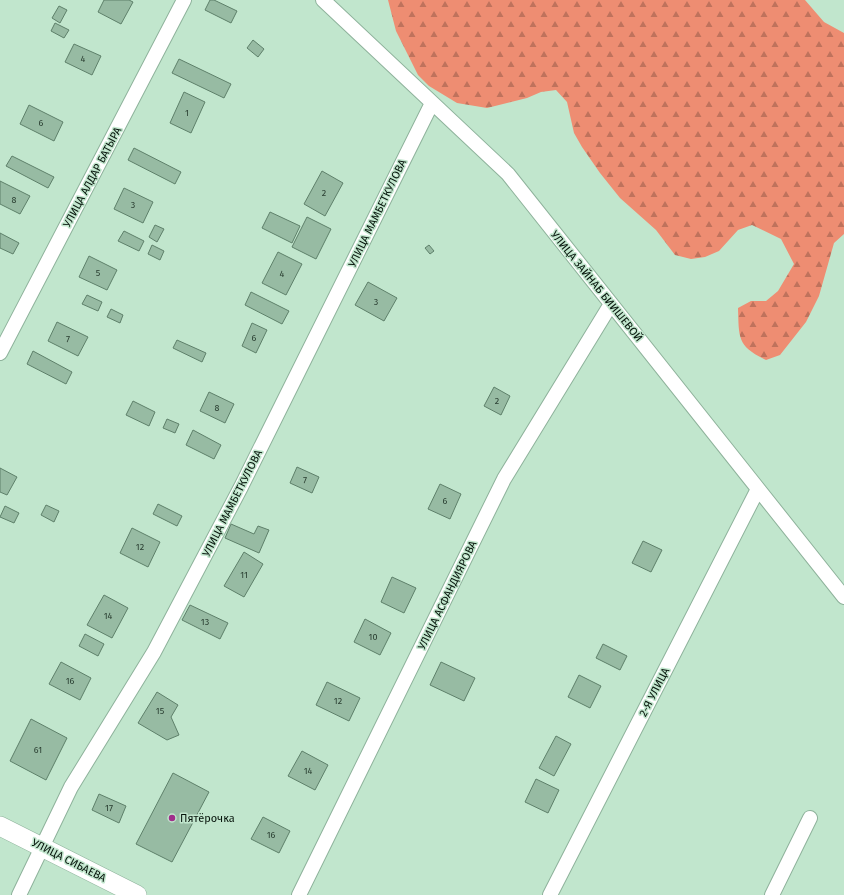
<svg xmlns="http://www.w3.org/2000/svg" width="844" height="895" viewBox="0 0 844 895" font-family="'Fira Sans',sans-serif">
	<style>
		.forest { fill: url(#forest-firs) }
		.building { fill: #97bba3; stroke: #5e806a }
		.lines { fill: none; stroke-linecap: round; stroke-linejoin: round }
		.minor-casing { stroke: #8eb29b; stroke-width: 16 }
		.secondary-casing { stroke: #8eb29b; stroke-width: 20 }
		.minor { stroke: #fff; stroke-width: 14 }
		.secondary { stroke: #fff; stroke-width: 19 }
		.poi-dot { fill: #a02f8b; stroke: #c1e6cd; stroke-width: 1.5 }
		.labels { text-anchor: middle; stroke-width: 3; stroke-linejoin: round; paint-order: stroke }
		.number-label { font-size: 9px; fill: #2a3e31 }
		.street-label { font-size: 11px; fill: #06140b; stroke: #c1e6cd }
		.poi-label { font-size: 11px; fill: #06140b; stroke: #c1e6cd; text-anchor: start }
	</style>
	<defs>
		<pattern id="forest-firs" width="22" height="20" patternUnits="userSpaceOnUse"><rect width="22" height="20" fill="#ee8d72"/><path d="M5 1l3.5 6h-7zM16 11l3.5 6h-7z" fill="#bf725c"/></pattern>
	</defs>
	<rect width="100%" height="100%" fill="#c1e6cd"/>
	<path class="forest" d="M388,0H805L824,22L844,33V234L834,243L819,296L806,322L780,355L766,360C737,346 739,338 738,308L751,301H766L778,291L794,264L781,239L752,225L738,230L719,251L705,257L691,259L675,255L656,230L620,198L600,173L582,147L574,133L567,102L556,90L541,92L527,98L487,108L457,103L429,86L418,75L396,31Z"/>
	<path class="building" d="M104,0H129L133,2L121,24L98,12Z
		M210,0H214L237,11L231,23L205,10Z
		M59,6L67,10L60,23L52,18Z
		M55,23L69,30L64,38L51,31Z
		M253,40L264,49L258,57L247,48Z
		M74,44L101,56L92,75L65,62Z
		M179,59L231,84L224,98L172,73Z
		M184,92L205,102L191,133L170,123Z
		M29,105L63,122L54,141L20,124Z
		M134,148L181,172L175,184L128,160Z
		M12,156L54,177L48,188L6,166Z
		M322,171L343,183L325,216L304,204Z
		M0,181L30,196L20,214L0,204Z
		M124,188L153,202L143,223L114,209Z
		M270,212L300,226L292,243L262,228Z
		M307,217L331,229L316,259L292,247Z
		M155,225L164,229L157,242L149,237Z
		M124,231L144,241L139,251L118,241Z
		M0,233L19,243L13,254L0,248Z
		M152,245L164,251L160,260L148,254Z
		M429,245L434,251L430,254L425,248Z
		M278,252L302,264L286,295L262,283Z
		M89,256L117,270L107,290L79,277Z
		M368,282L397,298L384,321L355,305Z
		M251,292L289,311L282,324L245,305Z
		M87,295L102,302L98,311L82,304Z
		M111,309L123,315L120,323L107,317Z
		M57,322L88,337L78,356L48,341Z
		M252,323L267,330L256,353L242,346Z
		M177,340L206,353L202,362L173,348Z
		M33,351L72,372L66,384L27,364Z
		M494,387L510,396L501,415L484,406Z
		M209,392L234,404L225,423L200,411Z
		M133,401L155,412L149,426L126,415Z
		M167,419L179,424L175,433L163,428Z
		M193,430L221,445L214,459L186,445Z
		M297,467L319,477L312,493L290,483Z
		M0,468L17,477L7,495L0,492Z
		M440,484L461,494L450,519L428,509Z
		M158,504L182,516L177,526L153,514Z
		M46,505L59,511L54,522L41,515Z
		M5,506L19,513L14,523L0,517Z
		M231,524L254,534L258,526L269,530L259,553L225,538Z
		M132,528L160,542L148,567L120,553Z
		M643,541L662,550L651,572L632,563Z
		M244,552L263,564L244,597L224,586Z
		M392,577L416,588L404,613L381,602Z
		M104,595L128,608L112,638L87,625Z
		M190,605L228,623L220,639L182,620Z
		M365,619L391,633L380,655L354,642Z
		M85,634L104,644L98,656L79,646Z
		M603,644L627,656L620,670L596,658Z
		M61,662L91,678L80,700L49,684Z
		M441,662L475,678L464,701L430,685Z
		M579,675L601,686L590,708L568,697Z
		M327,682L360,698L349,721L316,705Z
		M157,692L178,705L171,717L179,735L167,740L138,723Z
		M31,719L67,738L46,780L10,761Z
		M556,736L571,744L554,776L539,768Z
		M302,751L328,765L315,790L288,776Z
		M173,773L209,792L172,862L136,844Z
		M536,779L559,790L548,813L525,802Z
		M99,794L126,806L119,823L92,810Z
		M263,817L290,831L279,853L251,839Z"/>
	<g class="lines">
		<g class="minor-casing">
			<path id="minor" d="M323,0L508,174L844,597
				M0,353L184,0
				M19,895L71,787L154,652L241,487L432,103
				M299,895L504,479L611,304
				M550,895L758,489
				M772,895L810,818"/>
		</g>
		<g class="secondary-casing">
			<path id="secondary" d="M0,826L137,895"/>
		</g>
		<use href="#minor" class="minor"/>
		<use href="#secondary" class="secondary"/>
	</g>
	<circle class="poi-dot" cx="172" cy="818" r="4"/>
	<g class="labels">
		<g class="number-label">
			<text x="83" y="62">4</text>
			<text x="187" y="116">1</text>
			<text x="41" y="126">6</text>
			<text x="324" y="196">2</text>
			<text x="14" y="203">8</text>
			<text x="133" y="208">3</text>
			<text x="98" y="276">5</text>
			<text x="282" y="277">4</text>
			<text x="376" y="305">3</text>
			<text x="254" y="341">6</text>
			<text x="68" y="342">7</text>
			<text x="497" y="404">2</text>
			<text x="217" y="411">8</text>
			<text x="305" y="483">7</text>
			<text x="445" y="504">6</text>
			<text x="140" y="550">12</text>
			<text x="244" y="578">11</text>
			<text x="108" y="619">14</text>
			<text x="205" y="625">13</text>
			<text x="373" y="640">10</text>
			<text x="70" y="684">16</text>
			<text x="338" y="704">12</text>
			<text x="160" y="714">15</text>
			<text x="38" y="753">61</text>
			<text x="308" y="774">14</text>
			<text x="109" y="811">17</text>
			<text x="271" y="838">16</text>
		</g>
		<g class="street-label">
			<text transform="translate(92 177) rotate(-62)" y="4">УЛИЦА АЛДАР БАТЫРА</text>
			<text transform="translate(377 213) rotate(-64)" y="4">УЛИЦА МАМБЕТКУЛОВА</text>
			<text transform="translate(597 286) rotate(51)" y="4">УЛИЦА ЗАЙНАБ БИИШЕВОЙ</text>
			<text transform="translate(232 503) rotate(-63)" y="4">УЛИЦА МАМБЕТКУЛОВА</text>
			<text transform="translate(447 595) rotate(-64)" y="4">УЛИЦА АСФАНДИЯРОВА</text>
			<text transform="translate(654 692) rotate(-63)" y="4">2-Я УЛИЦА</text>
			<text transform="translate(69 860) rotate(27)" y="4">УЛИЦА СИБАЕВА</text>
		</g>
		<g class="poi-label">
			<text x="180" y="822">Пятёрочка</text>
		</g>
	</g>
</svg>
